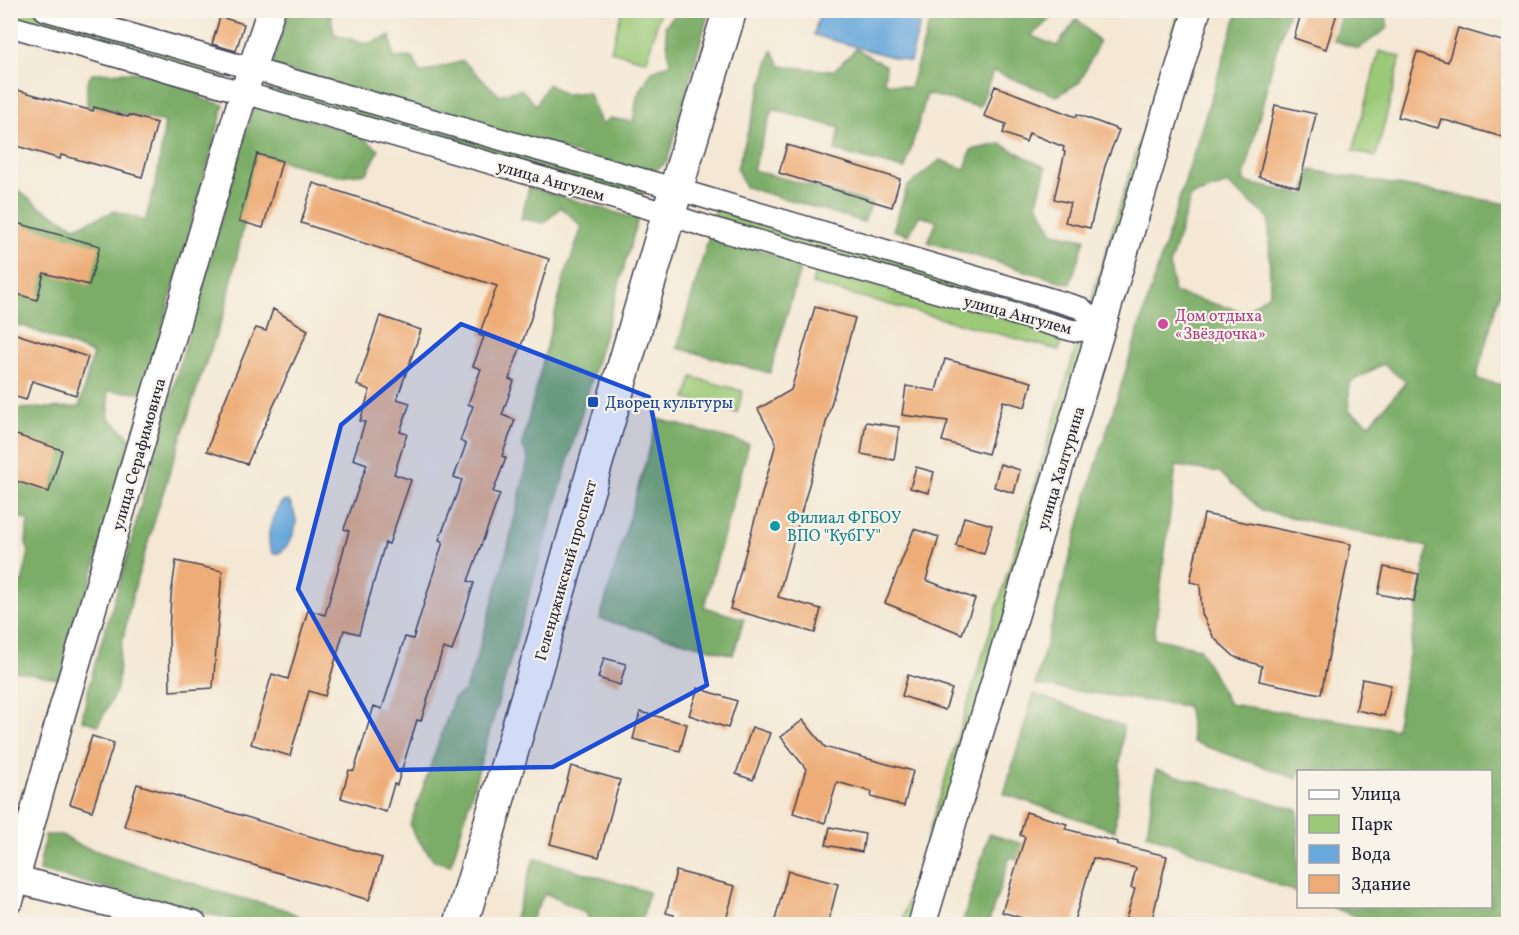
<svg xmlns="http://www.w3.org/2000/svg" width="1519" height="935" viewBox="0 0 1519 935" font-family="Vollkorn,serif">
	<style>
		.green { fill: #9bc977; stroke: #5e7659; stroke-width: 1.5 }
		.forest { fill: #7cad68; stroke: #4f6852; stroke-width: 1.5; fill-rule: evenodd }
		.water { fill: #69a8dc; stroke: #46658c; stroke-width: 1.5 }
		.building { fill: #eead78 }
		.lines { fill: none; stroke-linecap: round; stroke-linejoin: round }
		.pedestrian-casing { stroke: #424052; stroke-width: 24 }
		.minor-casing { stroke: #424052; stroke-width: 30 }
		.primary-casing { stroke: #424052; stroke-width: 36 }
		.pedestrian { stroke: #fff; stroke-width: 21 }
		.minor { stroke: #fff; stroke-width: 27 }
		.primary { stroke: #fff; stroke-width: 33 }
		.marked { fill: #1d4ed8; fill-opacity: 0.2; stroke: #1d4ed8; stroke-width: 4.5; stroke-linejoin: round }
		.hotel-dot { fill: #d1479c; stroke: #f7f3e8; stroke-width: 2 }
		.transit-dot { fill: #1a4fb4; stroke: #f7f3e8; stroke-width: 2 }
		.culture-dot { fill: #0f9aa8; stroke: #f7f3e8; stroke-width: 2 }
		.labels { text-anchor: middle; stroke-width: 4.5; stroke-linejoin: round; paint-order: stroke }
		.street-label { font-size: 16px; fill: #22223b; stroke: #f7f3e8 }
		.hotel-label { font-size: 16px; fill: #b23c85; stroke: #f7f3e8; text-anchor: start }
		.transit-label { font-size: 16px; fill: #164399; stroke: #f7f3e8; text-anchor: start }
		.culture-label { font-size: 16px; fill: #0d838f; stroke: #f7f3e8; text-anchor: start }
	</style>
	<rect width="100%" height="100%" fill="#f7f3e8"/>
	<filter id="ink" filterUnits="userSpaceOnUse"><feTurbulence type="fractalNoise" baseFrequency=".0167" numOctaves="2"/><feDisplacementMap in="SourceGraphic" scale="12" xChannelSelector="R" yChannelSelector="G"/><feConvolveMatrix kernelMatrix="1 2 1 2 8 2 1 2 1" color-interpolation-filters="sRGB"/></filter>
	<filter id="wash" filterUnits="userSpaceOnUse"><feTurbulence type="fractalNoise" baseFrequency=".008" numOctaves="4" result="noise"/><feDisplacementMap in="SourceGraphic" scale="24" xChannelSelector="R" yChannelSelector="G"/><feGaussianBlur stdDeviation="1.35" result="paint"/><feColorMatrix in="noise" values="0 0 0 0 0 0 0 0 0 0 0 0 0 0 0 0 0 1.4 0 .05"/><feComposite in="paint" operator="in"/></filter>
	<g filter="url(#wash)">
		<rect width="100%" height="100%" fill="#f4e8d4"/>
		<path class="green" d="M10,11H32L230,69L226,82L11,21Z
			M622,11H660L647,61L611,51Z
			M1179,11H1189L1097,315L1090,304Z
			M1379,51L1401,57L1376,157L1353,151Z
			M717,205L1074,310L1069,326L711,223Z
			M817,265L1063,335L1059,350L812,284Z
			M1091,336L914,924H901L1079,338Z
			M692,377L743,391L737,413L686,399Z"/>
		<path class="forest" d="M289,11H330L334,34L366,44L390,36L394,58L413,57L420,73L463,61L499,95L521,89L536,105L548,84L564,94L588,92L602,125L610,118L633,122L637,96L652,71L670,64L665,26L679,11H709L667,162L649,175L272,66Z
			M933,11H1059L1031,36L1057,46L1077,19L1099,42L1080,82L1057,96L993,71L980,107L927,94L905,169L835,151L840,128L772,109L753,170L872,203L864,222L745,187L737,169L772,50L781,66L833,71L856,49L886,66L884,82L910,88Z
			M1238,11H1289L1274,58L1243,182L1304,195L1310,170L1508,204V263L1476,379L1508,386V710L1504,733L1508,734V924H1377L1332,907L1490,906V772H1298V779L1193,742L1187,706L1035,685L1089,488ZM1228,184L1269,218L1270,293L1245,312L1174,293L1170,263L1191,196ZM1383,364L1406,382L1370,424L1349,411V383ZM1176,466L1219,472L1263,511L1428,547L1396,729L1229,704L1199,648L1154,638Z
			M1342,11H1385L1388,28L1358,49L1333,40Z
			M137,72L199,86L200,98L224,105L144,393L108,391L109,418L131,438L63,680L14,671L11,668V582L22,583L29,552L26,543L28,520L11,515L10,409L79,407L93,354L26,327L11,324V185L40,207L75,227L115,211L145,221L157,177L165,122L87,106V82L93,73Z
			M270,82L645,188L641,200L267,92Z
			M254,105L358,134L379,150L367,173L338,176L259,155L225,311L200,379L160,502L133,593L120,653L117,689L98,725L82,720C92,663 113,609 128,553C168,403 211,254 254,105Z
			M1001,144L1046,168L1037,203L1053,233L1085,239L1070,284L928,242L937,221L919,216L909,235L893,230L907,187L940,160L965,169L971,150Z
			M529,187L638,219L451,865L434,861L413,833L410,825L454,698L465,690L477,657L508,547L528,459L522,444L564,278L582,227L561,207L544,223L521,219Z
			M709,236L802,262L770,373L677,348Z
			M658,419L749,444L704,607L744,619L733,655L600,619Z
			M1034,694L1123,726L1115,831L1004,794Z
			M1156,770L1298,810V893L1147,834Z
			M989,834L1054,853L1050,869L1010,857L988,924H962Z
			M45,835H62L76,844L126,861L222,893L284,909L314,924H249L39,871Z
			M534,858L649,892L641,924H588L587,914L545,893L529,924H513Z"/>
		<path class="water" d="M918,11L923,13L910,62L814,35L820,11Z
			M289,501C292,507 295,512 296,520C296,532 287,554 274,554C262,540 273,514 282,502Z"/>
		<g id="blocks">
			<path class="building" d="M1302,10H1338L1326,49L1294,38Z
				M220,17L244,24L236,51L212,44Z
				M1458,28L1509,43V139L1441,119L1438,128L1398,117L1417,52L1448,62Z
				M995,86L1076,117L1077,114L1119,130L1105,166L1090,228L1065,222L1070,203L1054,199L1065,152L1063,151L1064,147L1029,133L1026,142L1003,133L1006,124L984,116Z
				M10,88L93,111L94,107L128,117L129,115L157,123L142,177L61,155L60,159L10,144Z
				M1275,105L1316,114L1299,187L1259,177Z
				M787,145L900,179L892,207L779,173Z
				M257,154L282,161L263,228L239,221Z
				M313,183L549,259L530,321L509,379L514,381L502,415L515,420L502,456L506,458L493,492L500,494L468,581L474,583L452,651L443,648L421,721L417,720L397,785L394,784L386,812L341,798L349,770L354,771L374,706L382,709L405,637L413,639L443,542L439,540L462,480L454,477L466,444L460,441L473,406L468,404L481,369L473,366L484,337L479,335L497,286L301,223Z
				M13,222L100,246L89,285L44,273L37,300L10,292V232Z
				M815,307L855,318L778,597L821,609L815,633L730,609L776,443L758,409L791,390Z
				M273,309L308,330L247,464L207,451L220,412L250,340L256,328L266,331Z
				M380,316L421,330L397,399L410,403L400,432L407,434L394,474L411,480L389,544L385,543L359,634L344,630L325,696L309,691L290,756L251,744L272,674L288,679L308,610L325,615L349,531L344,529L367,464L353,459L365,422L360,421L370,390L357,385Z
				M10,332L88,357L76,395L32,381L26,400L10,395Z
				M945,359L1032,382L1025,407L1003,401L988,454L942,441L948,421L902,415L906,386L936,391Z
				M866,422L899,427L894,460L861,454Z
				M10,433L62,450L49,492L10,479Z
				M1000,464L1020,470L1014,493L994,487Z
				M916,467L934,472L929,493L910,488Z
				M1204,514L1351,544L1321,694L1259,681L1262,666L1235,657L1214,638L1202,614L1200,584L1190,582Z
				M964,517L992,525L984,554L956,546Z
				M914,529L939,537L926,580L975,599L962,634L885,603Z
				M176,561L222,571L213,688L170,691L169,632L171,596Z
				M1384,567L1419,574L1414,601L1378,594Z
				M604,658L626,664L620,685L598,678Z
				M908,675L952,689L945,710L902,696Z
				M1362,679L1391,685L1384,716L1356,710Z
				M698,688L737,701L728,728L689,715Z
				M640,712L687,724L680,751L633,739Z
				M803,720L825,747L913,771L904,806L871,797L872,792L837,782L825,823L793,813L806,769L781,737Z
				M752,727L770,733L753,780L736,774Z
				M92,736L114,743L92,811L70,804Z
				M571,766L620,780L599,857L550,844Z
				M137,784L382,858L369,900L124,826Z
				M1026,812L1067,824L1065,829L1118,842L1117,844L1167,856L1151,924H1124L1135,889L1131,888L1136,868L1093,858L1073,924H1043L1002,912L1025,837L1020,835Z
				M830,827L865,834L862,852L826,845Z
				M676,871L735,886L725,924H672L674,915L666,913Z
				M788,871L838,884L828,924H774Z"/>
		</g>
	</g>
	<g filter="url(#ink)">
		<use href="#blocks" fill-opacity="0" stroke="#424052" stroke-width="1.5"/>
		<g class="lines">
			<g class="pedestrian-casing">
				<path id="pedestrian" d="M45,10L676,189L1081,308L1102,328
					M10,26L648,208L705,226L1074,331L1102,328"/>
			</g>
			<g class="minor-casing">
				<path id="minor" d="M10,878L193,924
					M10,899L62,712L244,92L271,10
					M922,924L1197,10"/>
			</g>
			<g class="primary-casing">
				<path id="primary" d="M461,924L676,189L730,10"/>
			</g>
			<use href="#pedestrian" class="pedestrian"/>
			<use href="#minor" class="minor"/>
			<use href="#primary" class="primary"/>
		</g>
	</g>
	<path class="marked" d="M461,324L649,397L707,685L553,767L398,770L298,589L341,425Z"/>
	<circle class="hotel-dot" cx="1163" cy="324" r="6"/>
	<rect class="transit-dot" x="587" y="396" width="12" height="12" rx="3"/>
	<circle class="culture-dot" cx="775" cy="526" r="6"/>
	<g class="labels">
		<g class="street-label">
			<text transform="translate(551 180) rotate(16)" y="6">улица Ангулем</text>
			<text transform="translate(1018 314) rotate(15)" y="6">улица Ангулем</text>
			<text transform="translate(138 454) rotate(-74)" y="6">улица Серафимовича</text>
			<text transform="translate(1060 468) rotate(-73)" y="6">улица Халтурина</text>
			<text transform="translate(565 570) rotate(-74)" y="6">Геленджикский проспект</text>
		</g>
		<g class="hotel-label">
			<text x="1175" y="321">Дом отдыха<tspan x="1175" dy="18">«Звёздочка»</tspan></text>
		</g>
		<g class="transit-label">
			<text x="605" y="408">Дворец культуры</text>
		</g>
		<g class="culture-label">
			<text x="787" y="523">Филиал ФГБОУ<tspan x="787" dy="18">ВПО "КубГУ"</tspan></text>
		</g>
	</g>
	<rect width="1519" height="935" fill="none" stroke="#f7f3e8" stroke-width="36"/>
	<rect x="1297" y="770" width="195" height="138" fill="#f7f3e8" stroke="#a29fa3" stroke-width="1.5"/>
	<rect x="1309" y="790" width="30" height="9" fill="#ffffff" stroke="#a29fa3" stroke-width="1.5"/>
	<text x="1351" y="800" font-size="18" fill="#22223b">Улица</text>
	<rect x="1309" y="815" width="30" height="18" fill="#9bc977" stroke="#a29fa3" stroke-width="1.5"/>
	<text x="1351" y="830" font-size="18" fill="#22223b">Парк</text>
	<rect x="1309" y="845" width="30" height="18" fill="#69a8dc" stroke="#a29fa3" stroke-width="1.5"/>
	<text x="1351" y="860" font-size="18" fill="#22223b">Вода</text>
	<rect x="1309" y="875" width="30" height="18" fill="#eead78" stroke="#a29fa3" stroke-width="1.5"/>
	<text x="1351" y="890" font-size="18" fill="#22223b">Здание</text>
</svg>
